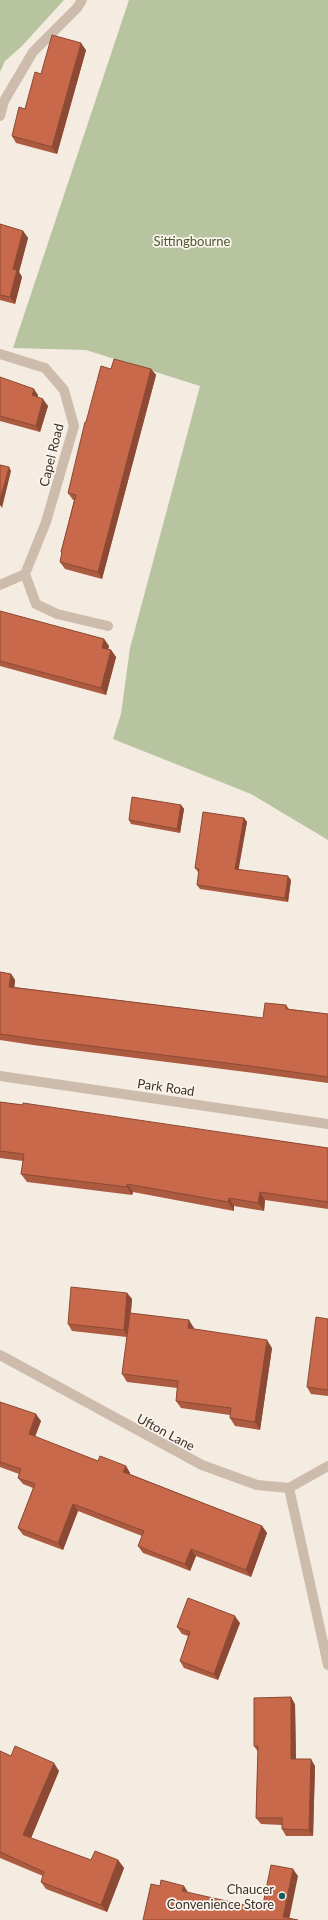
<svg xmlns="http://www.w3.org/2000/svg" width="328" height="1920" viewBox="0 0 328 1920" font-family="Lato,sans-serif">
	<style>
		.green { fill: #b8c4a0 }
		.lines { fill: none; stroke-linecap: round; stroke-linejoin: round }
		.minor { stroke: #cdbbac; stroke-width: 10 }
		.tertiary { stroke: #cdbbac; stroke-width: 10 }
		.wall { fill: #ac5a40 }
		.shaded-wall { fill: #8c4a34 }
		.building { fill: #c8694b; stroke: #8c4a34 }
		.poi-dot { fill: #1f5a5e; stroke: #fbf5ee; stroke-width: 1.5 }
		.labels { text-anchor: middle; stroke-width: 3.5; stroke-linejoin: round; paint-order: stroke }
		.park-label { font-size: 13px; fill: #4a5a2e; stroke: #fbf5ee }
		.street-label { font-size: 13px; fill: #3b302b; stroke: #fbf5ee }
		.poi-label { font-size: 13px; fill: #3b302b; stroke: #fbf5ee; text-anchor: end }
	</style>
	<rect width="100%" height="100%" fill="#f4ebe1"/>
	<path class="green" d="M0,0H64L21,47L5,61L0,72Z
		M129,0H328V840L251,794L113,739L121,714L130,648L200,386L86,350L13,348Z"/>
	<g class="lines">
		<path class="minor" d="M0,116L4,101L33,52L77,8L82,0
			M0,354L45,368L64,390L74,426L46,522L25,574L0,585
			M25,574L36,604L57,614L108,626
			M0,1355L202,1465L257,1485L289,1488L328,1466
			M289,1488L328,1665"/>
		<path class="tertiary" d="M0,1076L328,1124"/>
	</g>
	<path class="wall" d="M86,50L57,154L16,143L12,136L25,109L41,74Z
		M0,224L23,231L28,238L19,272L22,277L15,304L0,300Z
		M111,369H151L156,375L102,579L65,569L60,562L62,554L61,552L74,500H73L68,493L86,422Z
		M0,377L38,395V397L48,406L40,432L0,421Z
		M0,611L104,639L109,646L108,649L111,650L116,657L106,695L0,666Z
		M181,805L184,809L180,833L131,824L129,820Z
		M244,818L247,822L238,869L291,880L288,902L200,889L197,885L199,872H198L195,868Z
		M0,972L11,974L15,980L14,987L263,1018L286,1005L289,1009L328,1014V1083L254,1073L33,1045L0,1040Z
		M0,1102L328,1148V1209L265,1200L264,1211L234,1206V1211L133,1192L132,1195L27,1182L21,1174L23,1161L0,1158Z
		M127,1293L132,1299L131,1313L194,1328V1329L272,1348L260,1430L235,1426L230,1418V1415L181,1408L176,1401L177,1388L127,1382L122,1374L127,1337L72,1331L68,1324Z
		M328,1319V1396L311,1394L307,1387Z
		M0,1402L41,1421L35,1437L98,1461L126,1466L130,1473V1474L262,1526L267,1533L251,1577L196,1556L190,1571L165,1561L143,1553L138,1546L142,1536L78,1511L63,1550L23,1535L18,1528L33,1488L23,1484L18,1478L19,1474L0,1467Z
		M240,1623L218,1680L184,1668L180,1661L188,1636L182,1634L177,1627Z
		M295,1704L296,1759L315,1766L313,1836H286L282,1829V1825L261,1824L256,1818L258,1752L254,1746Z
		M0,1751L11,1756L59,1771L31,1838L91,1860H118L124,1868L107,1912L46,1889L41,1882L43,1876L0,1858Z"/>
	<path class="shaded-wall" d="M81,43L86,50L57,154L52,147Z
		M23,231L28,238L19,272L22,277L15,304L10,297L13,269Z
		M151,369L156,375L102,579L98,572Z
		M34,389L38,395L37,402L32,395Z
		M43,399L48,406L40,432L36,426Z
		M9,467L11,471L2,508L0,505V500Z
		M104,639L109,646L107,655L102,648Z
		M111,650L116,657L106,695L101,688Z
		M181,805L184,809L180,833L177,829Z
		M244,818L247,822L238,873L235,869Z
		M288,876L291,880L288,902L285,898Z
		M11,974L15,980L14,993L9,987Z
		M127,1184L133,1192L132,1195L127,1187Z
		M260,1192L265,1200L264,1211L258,1203Z
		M229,1198L234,1206V1211L228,1202Z
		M127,1293L132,1299L128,1337L124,1330Z
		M189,1320L194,1328L193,1336L188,1328Z
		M267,1340L272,1348L260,1430L255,1422Z
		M36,1414L41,1421L33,1441L29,1434Z
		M126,1466L130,1473L128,1478L123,1472Z
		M73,1504L78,1511L63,1550L58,1543Z
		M262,1526L267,1533L251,1577L246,1570Z
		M191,1549L196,1556L190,1571L185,1564Z
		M235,1616L240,1623L218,1680L214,1674Z
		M291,1697L295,1704L296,1766L291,1759Z
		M311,1759L315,1766L313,1836L309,1830Z
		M54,1763L59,1771L29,1843L23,1835Z
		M118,1860L124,1868L107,1912L101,1905Z
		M293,1869L298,1876L289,1920L283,1917Z
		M184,1886L188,1892L182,1891Z"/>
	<path class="building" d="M52,35L81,43L52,147L12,136L19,107L25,109L35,72L41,74Z
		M0,224L23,231L13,269L17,270L10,297L0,295Z
		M114,359L151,369L98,572L60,562L62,552H61L76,495L68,493L85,422H86L101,366L111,369Z
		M0,377L34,389L32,395L43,399L36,426L0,416Z
		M0,465L9,467L0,500Z
		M0,611L104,639L102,648L111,650L101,688L0,661Z
		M132,797L181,805L177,829L129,820Z
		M203,812L244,818L235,869L288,876L285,898L197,885L199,869L195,868Z
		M0,972L11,974L9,987L263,1018L265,1003L286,1005V1009L328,1014V1077L250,1066L28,1038L0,1034Z
		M0,1102L23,1105V1103L328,1148V1202L260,1192L258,1203L229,1198L228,1202L127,1184V1187L21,1174L24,1154L0,1151Z
		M71,1287L127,1293L124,1330L68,1324Z
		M130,1313L189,1320L188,1328L267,1340L255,1422L230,1418L231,1408L176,1401L178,1381L122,1374Z
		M316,1317L328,1319V1390L307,1387Z
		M0,1402L36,1414L29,1434L98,1461L100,1456L126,1466L123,1472L262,1526L246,1570L191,1549L185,1564L160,1555L138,1546L144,1531L73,1504L58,1543L18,1528L35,1484L18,1478L21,1469L0,1462Z
		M188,1598L235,1616L214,1674L180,1661L190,1632L177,1627Z
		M291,1697V1759H311L309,1830L282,1829V1818H256L258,1746H254V1698Z
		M15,1746L54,1763L23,1835L91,1860L95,1851L118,1860L101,1905L41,1882L44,1872L0,1852V1751L11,1756Z
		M271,1865L293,1869L283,1917L298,1920H143L151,1884L160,1886L161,1880L184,1886L182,1891L262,1909Z"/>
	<circle class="poi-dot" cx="282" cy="1896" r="4"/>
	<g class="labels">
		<g class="park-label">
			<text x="192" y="246">Sittingbourne</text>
		</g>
		<g class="street-label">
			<text transform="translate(51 455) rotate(-76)" y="5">Capel Road</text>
			<text transform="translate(166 1087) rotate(8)" y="5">Park Road</text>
			<text transform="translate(166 1432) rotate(28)" y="5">Ufton Lane</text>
		</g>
		<g class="poi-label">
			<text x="274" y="1894">Chaucer<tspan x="274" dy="15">Convenience Store</tspan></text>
		</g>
	</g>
</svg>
